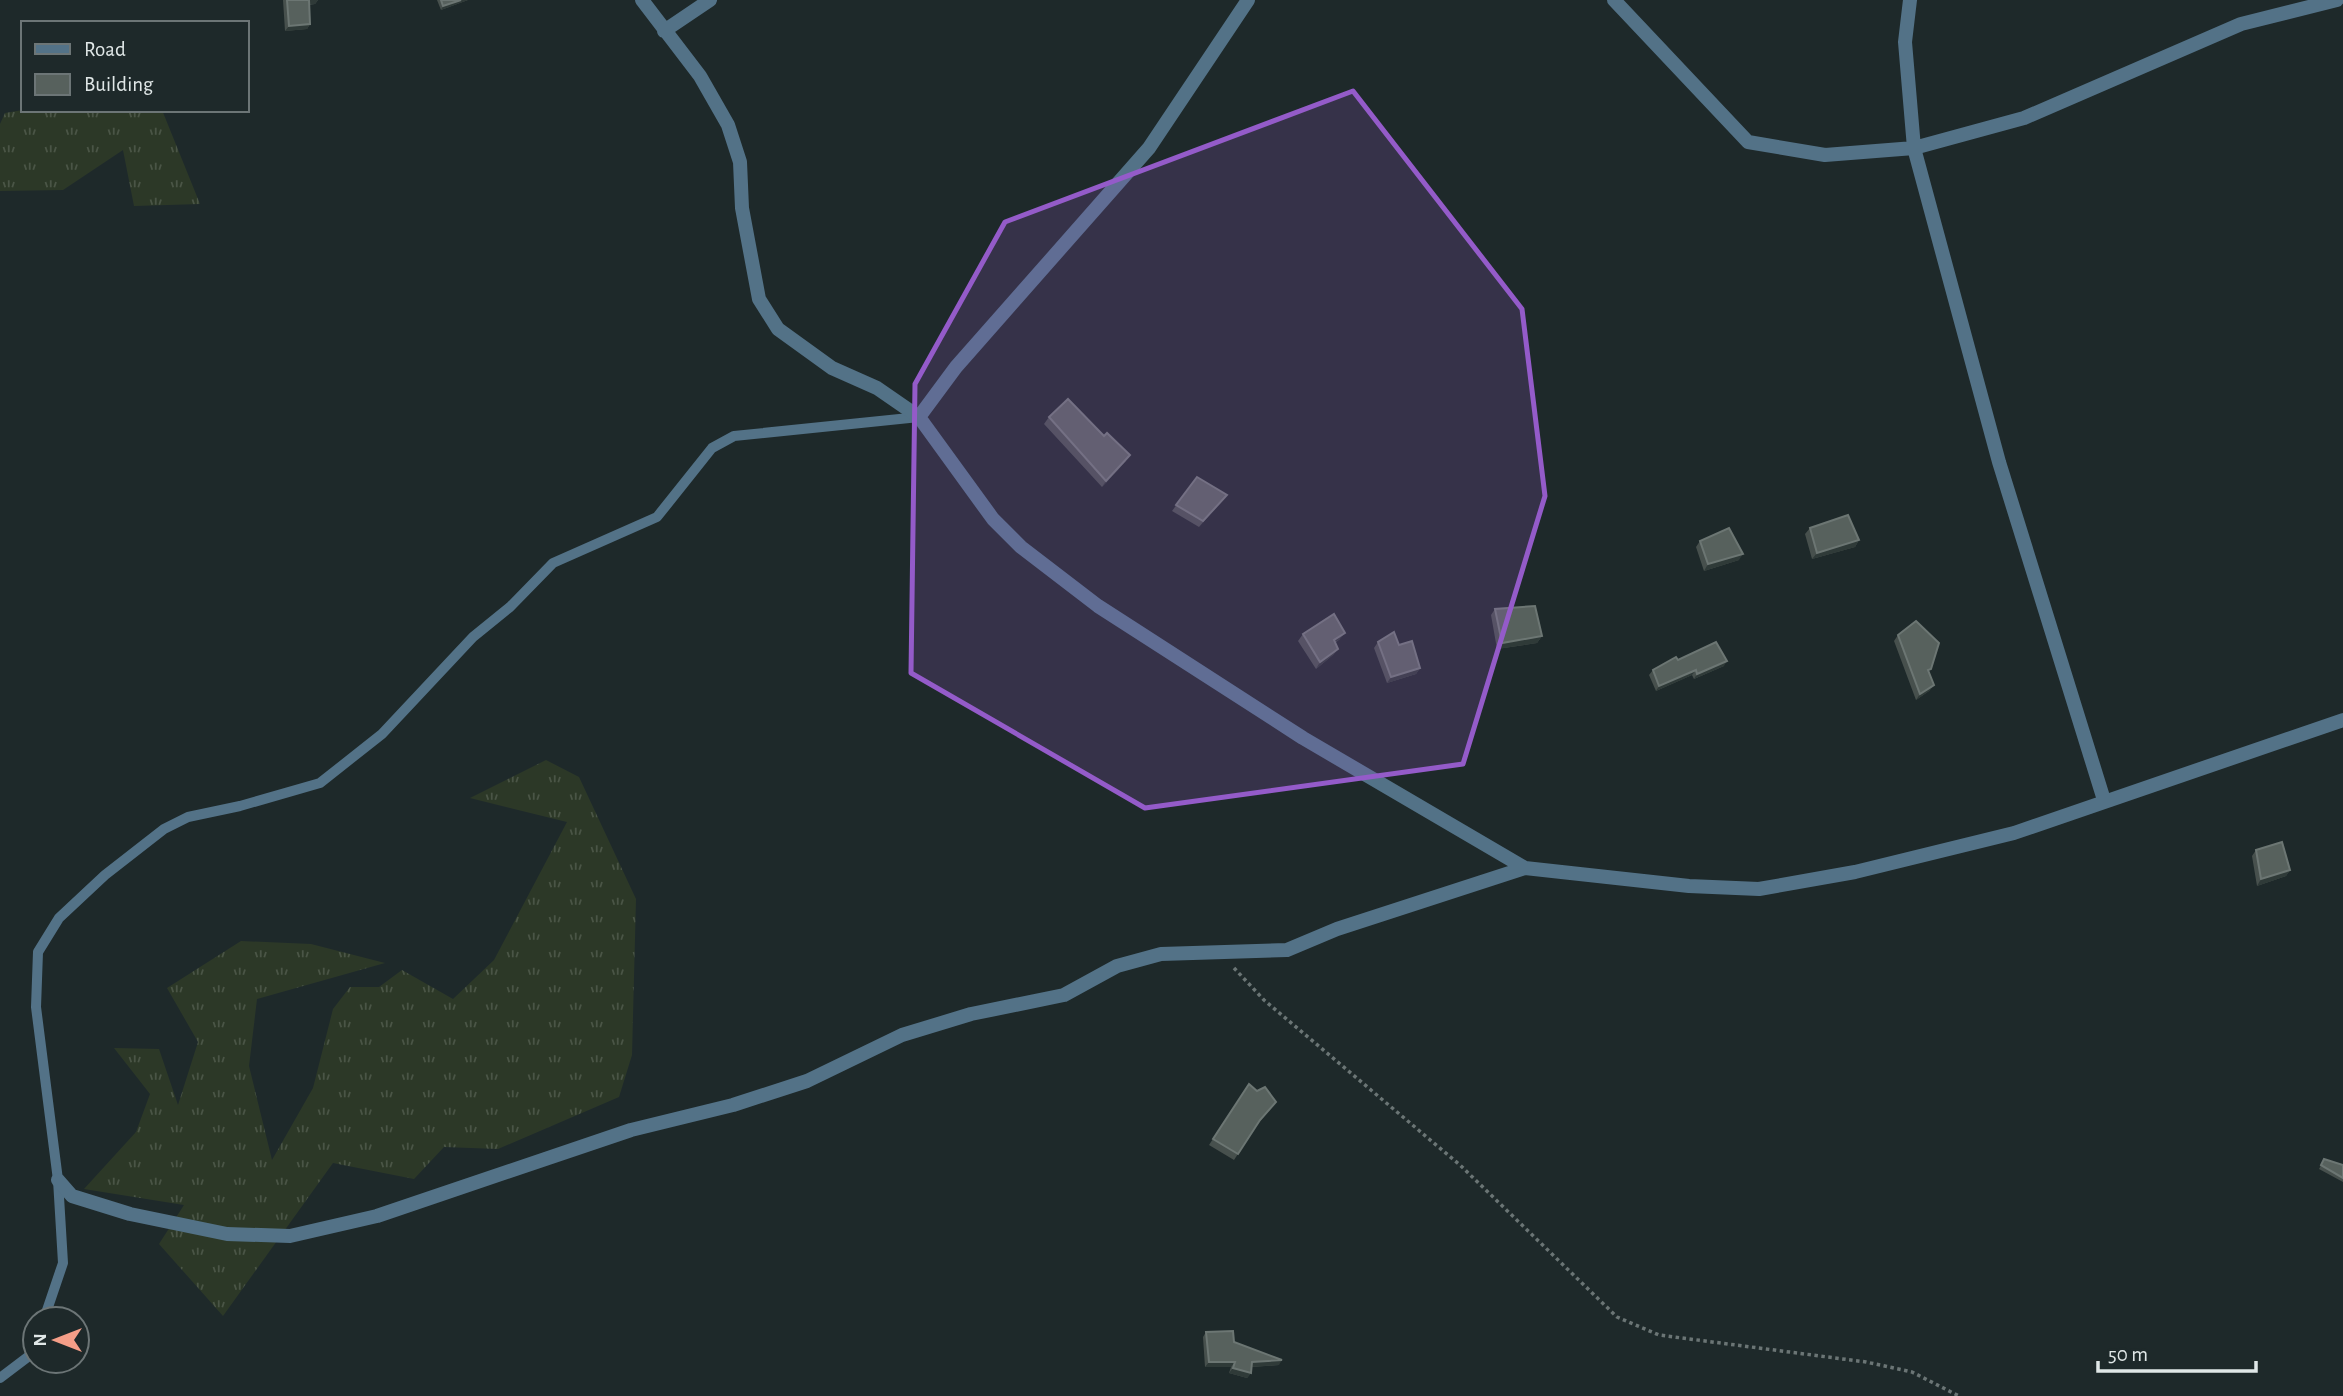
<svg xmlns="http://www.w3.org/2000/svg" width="2343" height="1396" viewBox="0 0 2343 1396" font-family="'Alegreya Sans',sans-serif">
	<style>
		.grass { fill: url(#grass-tufts) }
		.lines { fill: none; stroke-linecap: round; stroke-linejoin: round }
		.path { stroke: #6b7575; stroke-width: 3.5; stroke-dasharray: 3.5 3.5; stroke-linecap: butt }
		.service { stroke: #537287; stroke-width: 10 }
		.minor { stroke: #537287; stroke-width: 14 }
		.wall { fill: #47504d }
		.shaded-wall { fill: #2f3a38 }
		.building { fill: #57615d; stroke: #6c7673; stroke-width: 2 }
		.marked { fill: #945bc9; fill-opacity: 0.2; stroke: #945bc9; stroke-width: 5; stroke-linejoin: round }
	</style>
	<defs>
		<pattern id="grass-tufts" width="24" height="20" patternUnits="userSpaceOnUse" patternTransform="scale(1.75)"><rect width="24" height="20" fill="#2c3827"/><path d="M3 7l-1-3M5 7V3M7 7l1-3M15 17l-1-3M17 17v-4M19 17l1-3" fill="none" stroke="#4a5546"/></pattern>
	</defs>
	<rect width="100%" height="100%" fill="#1e292a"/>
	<path class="grass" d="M23,110H162L200,204L134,206L123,150L63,190L0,191V124L5,113Z
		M546,760L579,777L636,899L632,1055L619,1097L498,1149L444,1147L414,1179L333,1163L223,1316L159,1244L184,1205L84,1189L136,1132L150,1094L114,1048L159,1049L178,1105L198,1042L167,988L241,941L311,944L385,963L257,999L249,1066L272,1160L313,1088L333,1009L350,987H379L402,970L453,999L494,960L567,822L470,798Z"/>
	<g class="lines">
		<path class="path" d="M1234,968L1264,1000L1460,1165L1617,1317L1659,1335L1866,1362L1912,1372L1959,1396"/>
		<path class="service" d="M44,1319L63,1263L58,1180L36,1007L38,952L59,918L105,875L164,829L188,817L240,806L320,783L382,734L473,637L510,607L553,563L657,517L712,448L734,436L919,417
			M0,1378L33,1353L35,1346"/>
		<path class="minor" d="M642,0L700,76L728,125L740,162L742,208L759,299L778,329L832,368L877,388L919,417L993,519L1021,547L1098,606L1303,738L1525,868L1689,886L1759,889L1855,872L2014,833L2343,720
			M1614,0L1748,142L1825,155L1914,148L2024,118L2241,24L2337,0
			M1910,0L1905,42L1914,148L1999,462L2104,800
			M664,31L710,0
			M919,417L956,367L1149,148L1248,0
			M58,1180L72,1196L130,1214L227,1234L290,1236L377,1216L631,1130L733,1105L807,1081L902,1035L971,1014L1064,995L1117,966L1161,954L1287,950L1337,929L1525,868"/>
	</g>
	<path class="wall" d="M283,0H318L315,4L309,5L310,24L307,29L285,31Z
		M437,0H468L441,10Z
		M1049,417L1126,461L1102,487L1044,424Z
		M1197,477L1227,495L1199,527L1172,511Z
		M1810,528L1859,540L1855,547L1812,559L1805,534Z
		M1700,541L1739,560L1704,571L1696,547Z
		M1495,609L1542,636L1537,643L1497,649L1491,615Z
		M1303,634L1340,639L1335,643L1338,649L1333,655L1316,669L1298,641Z
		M1898,635L1928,672L1934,685L1929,691L1916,700L1894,641Z
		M1378,642L1399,645L1420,668L1416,674L1387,683L1374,648Z
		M1678,660L1724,666L1694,679L1692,675L1656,691L1649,675L1653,670Z
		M2256,850L2290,870L2286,876L2257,886L2252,856Z
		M1249,1084L1257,1091L1276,1102L1257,1125L1234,1160L1209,1145Z
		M2324,1159L2343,1165V1182L2319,1169Z
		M1206,1332L1234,1342L1279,1365L1252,1367L1251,1373L1247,1378L1229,1373L1231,1367H1205L1203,1337Z"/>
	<path class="shaded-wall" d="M309,0H318L315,4L305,5Z
		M461,0H468L441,10L443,6Z
		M310,24L307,29L285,31L289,26Z
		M1130,455L1126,461L1102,487L1106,481Z
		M1859,540L1855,547L1812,559L1817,553Z
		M1743,554L1739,560L1704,571L1708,564Z
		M1345,633L1340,639L1329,646L1334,640Z
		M1542,636L1537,643L1497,649L1502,643Z
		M1338,649L1333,655L1316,669L1320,662Z
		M1727,661L1724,666L1694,679L1697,674Z
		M1420,668L1416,674L1387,683L1391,677Z
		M1696,670L1692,675L1656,691L1659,686Z
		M1934,685L1929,691L1916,700L1920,694Z
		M2290,870L2286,876L2257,886L2261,879Z
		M1282,1360L1279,1365L1249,1367L1252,1362Z
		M1209,1362H1235L1231,1367H1205Z
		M1233,1368L1251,1373L1247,1378L1229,1373Z"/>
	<path class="building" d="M287,0H309L310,24L289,26Z
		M441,0H461L443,6Z
		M1068,399L1104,436L1107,433L1130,455L1106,481L1049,417Z
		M1197,477L1227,495L1203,521L1176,505Z
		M1848,515L1859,540L1817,553L1810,528Z
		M1729,528L1743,554L1708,564L1700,541Z
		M1535,606L1542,636L1502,643L1495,609Z
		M1334,614L1345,633L1334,640L1338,649L1320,662L1303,634Z
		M1916,621L1939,643L1931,669L1928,670L1934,685L1920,694L1898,635Z
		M1394,632L1399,645L1412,641L1420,668L1391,677L1378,642Z
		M1716,642L1727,661L1697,674L1696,670L1659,686L1653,670L1676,657L1678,660Z
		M2282,842L2290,870L2261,879L2256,850Z
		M1249,1084L1257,1091L1265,1087L1276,1102L1260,1120L1238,1154L1213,1139Z
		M2324,1159L2343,1165V1178L2321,1165Z
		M1233,1331L1234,1342L1282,1360L1252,1362L1251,1373L1233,1368L1235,1362H1209L1206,1332Z"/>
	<path class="marked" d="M1353,91L1522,309L1545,496L1463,764L1145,808L911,673L915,384L1005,222Z"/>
	<rect x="21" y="21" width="228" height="91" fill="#1e292a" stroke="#6c7576" stroke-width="2"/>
	<rect x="35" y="44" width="35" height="10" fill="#537287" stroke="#6c7576" stroke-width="2"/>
	<text x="84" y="56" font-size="21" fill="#e0e7e7">Road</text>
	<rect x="35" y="74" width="35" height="21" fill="#57615d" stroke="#6c7576" stroke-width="2"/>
	<text x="84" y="91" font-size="21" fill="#e0e7e7">Building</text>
	<g transform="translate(56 1340) rotate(270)"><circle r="33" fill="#1e292a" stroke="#6c7576" stroke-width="2"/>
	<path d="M0-5L12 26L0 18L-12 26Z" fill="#f49e88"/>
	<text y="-10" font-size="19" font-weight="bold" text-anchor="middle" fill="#e0e7e7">N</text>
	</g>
	<path d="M2098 1361v10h158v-10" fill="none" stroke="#e0e7e7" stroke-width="3.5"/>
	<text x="2108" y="1361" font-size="21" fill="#e0e7e7" stroke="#1e292a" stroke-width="5" paint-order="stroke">50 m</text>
</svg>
